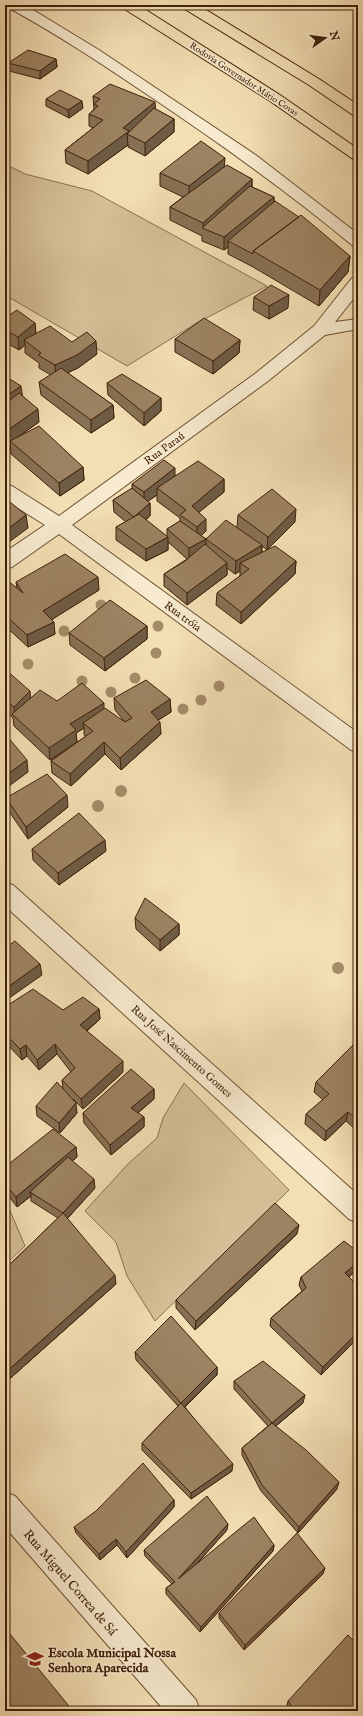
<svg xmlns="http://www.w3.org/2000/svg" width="363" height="1716" viewBox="0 0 363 1716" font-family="'IM FELL English',serif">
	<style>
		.green { fill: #d5bf97; stroke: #8a7050 }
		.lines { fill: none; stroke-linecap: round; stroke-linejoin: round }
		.minor-casing { stroke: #6d5034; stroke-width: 2 }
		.trunk-casing { stroke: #402009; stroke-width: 2 }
		.minor { fill: #f7eace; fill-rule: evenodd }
		.trunk { fill: #f3dfb4; fill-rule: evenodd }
		.tree { fill: #a58c69 }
		.wall { fill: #877154; stroke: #402009; fill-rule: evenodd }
		.shaded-wall { fill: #6e5c45; stroke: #402009 }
		.building { fill: #9d8362; stroke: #402009 }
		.labels { text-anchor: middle; stroke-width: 3; stroke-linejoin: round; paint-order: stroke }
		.far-street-label { font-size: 9px; fill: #402009; stroke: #f7eace }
		.street-label { font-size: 11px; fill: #402009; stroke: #f7eace }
		.near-street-label { font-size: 13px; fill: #402009; stroke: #f7eace }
		.near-poi-label { font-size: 13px; font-weight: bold; fill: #402009; stroke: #f7eace; text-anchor: start }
	</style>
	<rect width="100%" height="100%" fill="#f3dfb4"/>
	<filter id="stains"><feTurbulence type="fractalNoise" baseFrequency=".005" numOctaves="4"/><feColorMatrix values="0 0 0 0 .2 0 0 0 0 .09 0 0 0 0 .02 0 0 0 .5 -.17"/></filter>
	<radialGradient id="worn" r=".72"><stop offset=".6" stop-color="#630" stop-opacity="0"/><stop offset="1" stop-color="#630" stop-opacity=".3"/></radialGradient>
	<path class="green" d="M5,164L25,174L92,191L267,286L195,324L127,366L5,295Z
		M184,1083L289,1190L155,1321L127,1276L116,1242L85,1211L128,1164L157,1138L163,1118Z
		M5,1199L25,1246L5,1265Z"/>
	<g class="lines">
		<g class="minor-casing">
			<path id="minor" d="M7,5H25L99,50L257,156L358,234V247L352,245C287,191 218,142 148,95C102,64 57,34 9,8Z
				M358,277V293L335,322L358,319V329L325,335L268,381L72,525L358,733V752L351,750L59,534L12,567L5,569V552L45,525L5,500V485L12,486L59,516L256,373L314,326L352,278Z
				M5,883L13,885L358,1195V1223L349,1219L5,906Z
				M5,1492L15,1496L196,1700L200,1711H165L5,1527Z"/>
		</g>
		<g class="trunk-casing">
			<path id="trunk" d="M121,5H138L280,95L358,149V161L353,159L270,101L123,8Z
				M181,5H198L319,79L358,105V117L353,115L309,85L183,8Z"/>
		</g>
		<use href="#minor" class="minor"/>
		<use href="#trunk" class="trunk"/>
	</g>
	<g class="tree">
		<circle cx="101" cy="605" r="5.5"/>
		<circle cx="158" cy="626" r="5.5"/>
		<circle cx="64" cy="631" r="5.5"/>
		<circle cx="156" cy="653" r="5.5"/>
		<circle cx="28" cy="664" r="5.5"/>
		<circle cx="135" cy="678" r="5.5"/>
		<circle cx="82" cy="681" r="5.5"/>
		<circle cx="219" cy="686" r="5.5"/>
		<circle cx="111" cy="692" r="5.5"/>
		<circle cx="201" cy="700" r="5.5"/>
		<circle cx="183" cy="709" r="5.5"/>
		<circle cx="121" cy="791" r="6"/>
		<circle cx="98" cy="806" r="6"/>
		<circle cx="338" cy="968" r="6"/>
	</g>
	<path class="wall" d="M56,59L57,67L40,79L9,71L8,63Z
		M93,96L155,109L174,119V132L145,156L128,147V145L88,174L66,163L65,150L93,128L89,126V114L94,109Z
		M46,99L83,108L69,118L46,106Z
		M224,167L252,179V187L274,197V202L350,256L348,272L319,306L253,267L228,254V247L224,250L202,241V236L170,220V207L183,197L160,186V173Z
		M254,297L288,308L269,319L253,310Z
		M5,318L35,323L36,334L72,342L97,354L78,368L67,373L113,405L114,418L91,433L41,395L39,382L51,375L39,368V363L25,353V345L19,350L5,342Z
		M175,339L240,340L239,353L213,374L175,352Z
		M5,376L22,396L39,422L19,436L83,467L84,480L60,496L11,454L10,443L5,446Z
		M107,383L161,398V411L144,426L108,395Z
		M175,476L224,479V492L199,512L206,531L201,536L206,539L237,527L238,515L295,522L267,550L262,546V552L296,561L295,574L241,624L216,605L217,593L240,576V571L235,574L227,568V575L187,605L164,586V574L187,559L168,542V550L146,561L116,540V527L126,522L114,512L113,500L132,489V484ZM157,495V501L180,518V521L167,529V537L146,520L150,516V503L148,501Z
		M5,581L17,588L16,582L99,590L52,619L55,634L28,647L5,626Z
		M147,626V639L105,671L70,645L69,633Z
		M5,669L30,698L57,701L104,709L125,722L115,710L114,698L170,699L171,712L158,720L161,734L121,770L105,754L71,786L52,773L51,761L86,736L84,735V728L76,733L77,742L50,760L14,726L13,718L5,711Z
		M6,798L68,807L28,839L8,810Z
		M32,849L106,851L59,885L33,860Z
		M135,918L179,924V935L160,951L136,929Z
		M5,1007L63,1010L99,1009L100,1019L87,1031L123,1072L83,1109L73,1099L77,1113L60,1133L37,1116L36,1106L63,1089L62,1080L71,1072L57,1054L39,1070L27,1056L22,1060L5,1042Z
		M358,1040V1128L356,1130L346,1121L325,1141L305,1124L306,1114L323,1100L314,1092L316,1082Z
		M154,1089V1099L138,1113L144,1117V1127L111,1155L84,1123L83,1113Z
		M76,1147L77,1157L72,1161L95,1188L67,1219L116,1284L5,1383V1269L58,1218L31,1201V1196L17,1207L5,1191V1167Z
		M297,1234L195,1330L176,1308V1300Z
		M358,1252V1269L349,1277L358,1286V1338L321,1375L270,1326L271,1318L302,1291L299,1285L301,1277Z
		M135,1352L217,1367V1375L185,1407L232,1471L191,1499L142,1450V1443L178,1406L136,1360Z
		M234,1381L303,1403L276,1426L337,1489L298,1533L261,1491L242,1455V1448L268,1426L234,1389Z
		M174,1500V1507L127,1558L117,1545L100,1560L76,1533L74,1527Z
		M227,1530L197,1563L274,1545L273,1551L200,1632L166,1594V1588L172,1584L145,1556L144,1550Z
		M323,1574L244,1650L219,1618V1613Z
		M288,1701L358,1711H291L287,1705Z"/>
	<path class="shaded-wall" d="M8,20L9,33L5,36V23Z
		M56,59L57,67L40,79V71Z
		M82,101L83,108L69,118L68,110Z
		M155,102L156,115L127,134L128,145L88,174V161L123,128Z
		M174,119V132L145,156V143Z
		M225,158L224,171L189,199V186Z
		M252,179V192L203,228V223Z
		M274,197V210L228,241V247L224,250V237Z
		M350,256L348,272L319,306L320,290Z
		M289,295L288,308L269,319V306Z
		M35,323L36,336L24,340L25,345L19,350L18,337Z
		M240,340L239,353L213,374V361Z
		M96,341L97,354L78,368L56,378L55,365Z
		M21,386L23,399L5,411V397Z
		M161,398V411L144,426V413Z
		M113,405L114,418L91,433V420Z
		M38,409L39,422L11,442L10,441V443L5,446V432Z
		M83,467L84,480L60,496L59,483Z
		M175,468V481L157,488V495L144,504V492Z
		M224,479V492L192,518V506Z
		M150,503V516L135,529L134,517Z
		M296,509L295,522L267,550L268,537Z
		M26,515L28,528L5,545V531Z
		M206,519V531L197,540V527Z
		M168,537V550L146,561V549Z
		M206,539V552L189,561V548Z
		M262,545L261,557L240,563V571L235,574L236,561Z
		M296,561L295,574L241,624V612Z
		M227,563V575L187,605V593Z
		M98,577L99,590L45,624L43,611Z
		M54,622L55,634L28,647L27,635Z
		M147,626V639L105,671L104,658Z
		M30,691L31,703L15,716L14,707Z
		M170,699L171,712L151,725V712Z
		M104,703V716L83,723L84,728L76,733L77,742L50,760L49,748L70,724Z
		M160,722L161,734L121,770L120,758Z
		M104,742L105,754L71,786L70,774Z
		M27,760L28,772L5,789V776Z
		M67,795L68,807L28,839L26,827Z
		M105,840L106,851L59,885L58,873Z
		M179,924V935L160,951V940Z
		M40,964L42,975L5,1001V989Z
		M99,1009L100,1019L81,1035L80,1025Z
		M55,1044L57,1054L39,1070L37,1060Z
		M26,1045L27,1056L22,1060L20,1049Z
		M123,1061V1072L83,1109L81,1099Z
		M154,1089V1099L131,1118V1108Z
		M76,1103L77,1113L60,1133L59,1123Z
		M348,1112L346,1121L325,1141L326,1131Z
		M144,1117V1127L111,1155L110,1145Z
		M358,1120V1128L356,1130Z
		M76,1147L77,1157L33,1194L30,1192L31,1196L17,1207L16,1197Z
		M94,1179L95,1188L64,1222L63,1213Z
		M299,1225L297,1234L195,1330L196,1321Z
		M358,1262V1269L343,1281L345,1273Z
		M115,1275L116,1284L5,1383V1373Z
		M358,1332V1338L321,1375L323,1367Z
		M217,1367V1375L181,1410V1403Z
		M305,1395L303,1403L271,1430L272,1423Z
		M233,1464L232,1471L191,1499V1493Z
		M339,1482L337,1489L298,1533L299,1527Z
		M174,1500V1507L127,1558L126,1552Z
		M228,1524L227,1530L178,1585V1579Z
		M116,1539L117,1545L100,1560L99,1554Z
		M274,1545L273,1551L200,1632L201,1627Z
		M325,1568L323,1574L244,1650L245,1645Z"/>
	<path class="building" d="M28,50L56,59L40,71L8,63Z
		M110,84L155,102L123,128L129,131L88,161L65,150L103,120L89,114L98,106L94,104L100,99L93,96Z
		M60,90L82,101L68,110L46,99Z
		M154,108L174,119L145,143L127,134Z
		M201,141L225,158L189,186L160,173Z
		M227,165L252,179L203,223L170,207Z
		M250,186L274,197L224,237L202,228Z
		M275,201L299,217L253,251V254L228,241Z
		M301,215L350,256L320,290L253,251Z
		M271,285L289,295L269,306L254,297Z
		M17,310L35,323L18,337L5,330V318Z
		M204,318L240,340L213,361L175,339Z
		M50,326L72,342L87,332L96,341L77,355L55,365L38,355L41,353L24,340Z
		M61,368L113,405L91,420L39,382Z
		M122,374L161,398L144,413L107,383Z
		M5,376L21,386L5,397Z
		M19,393L38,409L5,432V404Z
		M39,426L83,467L59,483L10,441Z
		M164,460L175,468L144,492L132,484Z
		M198,461L224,479L192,506L206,519L197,527L180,515L186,510L157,488Z
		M132,488L150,503L134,517L113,500Z
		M272,489L296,509L268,537L238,515Z
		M5,498L26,515L5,531Z
		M139,514L168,537L146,549L116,527Z
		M226,520L262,545L236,561L206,539Z
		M180,521L206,539L189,548L167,529Z
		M205,544L227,563L187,593L164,574L185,561Z
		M275,546L296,561L241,612L217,593L249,569L240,563Z
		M65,554L98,577L43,611L54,622L27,635L5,615V581L7,580L23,593L16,582Z
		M110,600L147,626L104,658L69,633Z
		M5,669L30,691L14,707L5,700Z
		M146,680L170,699L151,712L160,722L120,758L104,742L70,774L51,761L93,731L83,723L105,708L125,722L132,718L114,698Z
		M82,683L104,703L70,724L76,730L49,748L12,714L40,690L57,701Z
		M7,736L27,760L5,776V737Z
		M47,774L67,795L26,827L6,798Z
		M79,813L105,840L58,873L32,849Z
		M145,898L179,924L160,940L135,918Z
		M15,941L40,964L5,989V948Z
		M33,989L63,1010L83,997L99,1009L80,1025L123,1061L81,1099L62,1080L75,1068L55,1044L37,1060L26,1045L20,1049L5,1034V1007Z
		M358,1040V1120L348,1112L326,1131L306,1114L329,1094L316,1082Z
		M131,1069L154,1089L131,1108L144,1117L110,1145L83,1113Z
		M57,1082L76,1103L59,1123L36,1106Z
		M53,1129L76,1147L16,1197L5,1184V1167Z
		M68,1157L94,1179L63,1213L115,1275L5,1373V1269L63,1213L30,1192Z
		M275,1203L299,1225L196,1321L176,1300Z
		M344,1241L358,1252V1262L345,1273L358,1286V1332L323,1367L271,1318L306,1288L301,1277Z
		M171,1316L217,1367L181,1403L135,1352Z
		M263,1361L305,1395L272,1423L234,1381Z
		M181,1403L233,1464L191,1493L142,1443Z
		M272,1423L306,1450L339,1482L299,1527L262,1485L242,1448Z
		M143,1463L174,1500L126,1552L116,1539L99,1554L74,1527L96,1511Z
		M207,1496L228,1524L178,1579L254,1517L274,1545L201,1627L166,1588L175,1582L144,1550Z
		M297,1533L325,1568L245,1645L219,1613Z
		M5,1628L73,1711H5Z
		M348,1635L358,1645V1711H295L288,1701Z"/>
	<defs>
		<g id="school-bare" transform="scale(1.38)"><path d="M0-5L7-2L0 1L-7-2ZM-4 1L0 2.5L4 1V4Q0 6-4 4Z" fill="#8f2418" stroke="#f7eace" stroke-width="2.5" paint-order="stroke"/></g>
	</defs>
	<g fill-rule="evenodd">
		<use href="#school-bare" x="35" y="1659"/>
	</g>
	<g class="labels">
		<g class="far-street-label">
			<text transform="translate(244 79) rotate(33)" y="3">Rodovia Governador Mário Covas</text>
		</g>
		<g class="street-label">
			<text transform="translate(164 448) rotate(-36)" y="4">Rua Paraú</text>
			<text transform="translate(183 616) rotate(36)" y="4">Rua tróia</text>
			<text transform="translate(182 1051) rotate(42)" y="4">Rua José Nascimento Gomes</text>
		</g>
		<g class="near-street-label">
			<text transform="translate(71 1582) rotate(49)" y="5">Rua Miguel Correa de Sá</text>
		</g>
		<g class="near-poi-label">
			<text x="48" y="1657">Escola Municipal Nossa<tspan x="48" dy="15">Senhora Aparecida</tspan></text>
		</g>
	</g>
	<rect width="363" height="1716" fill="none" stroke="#f3dfb4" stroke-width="20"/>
	<rect x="6" y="6" width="351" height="1704" fill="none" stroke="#402009" stroke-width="2"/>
	<rect x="10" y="10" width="343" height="1696" fill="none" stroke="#402009"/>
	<g transform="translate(325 38) rotate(76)" stroke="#f7eace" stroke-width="3" paint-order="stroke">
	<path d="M0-3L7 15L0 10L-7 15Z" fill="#402009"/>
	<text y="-6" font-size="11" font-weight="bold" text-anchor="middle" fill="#402009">N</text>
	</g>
	<rect width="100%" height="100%" filter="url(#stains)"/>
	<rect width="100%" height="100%" fill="url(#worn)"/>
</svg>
